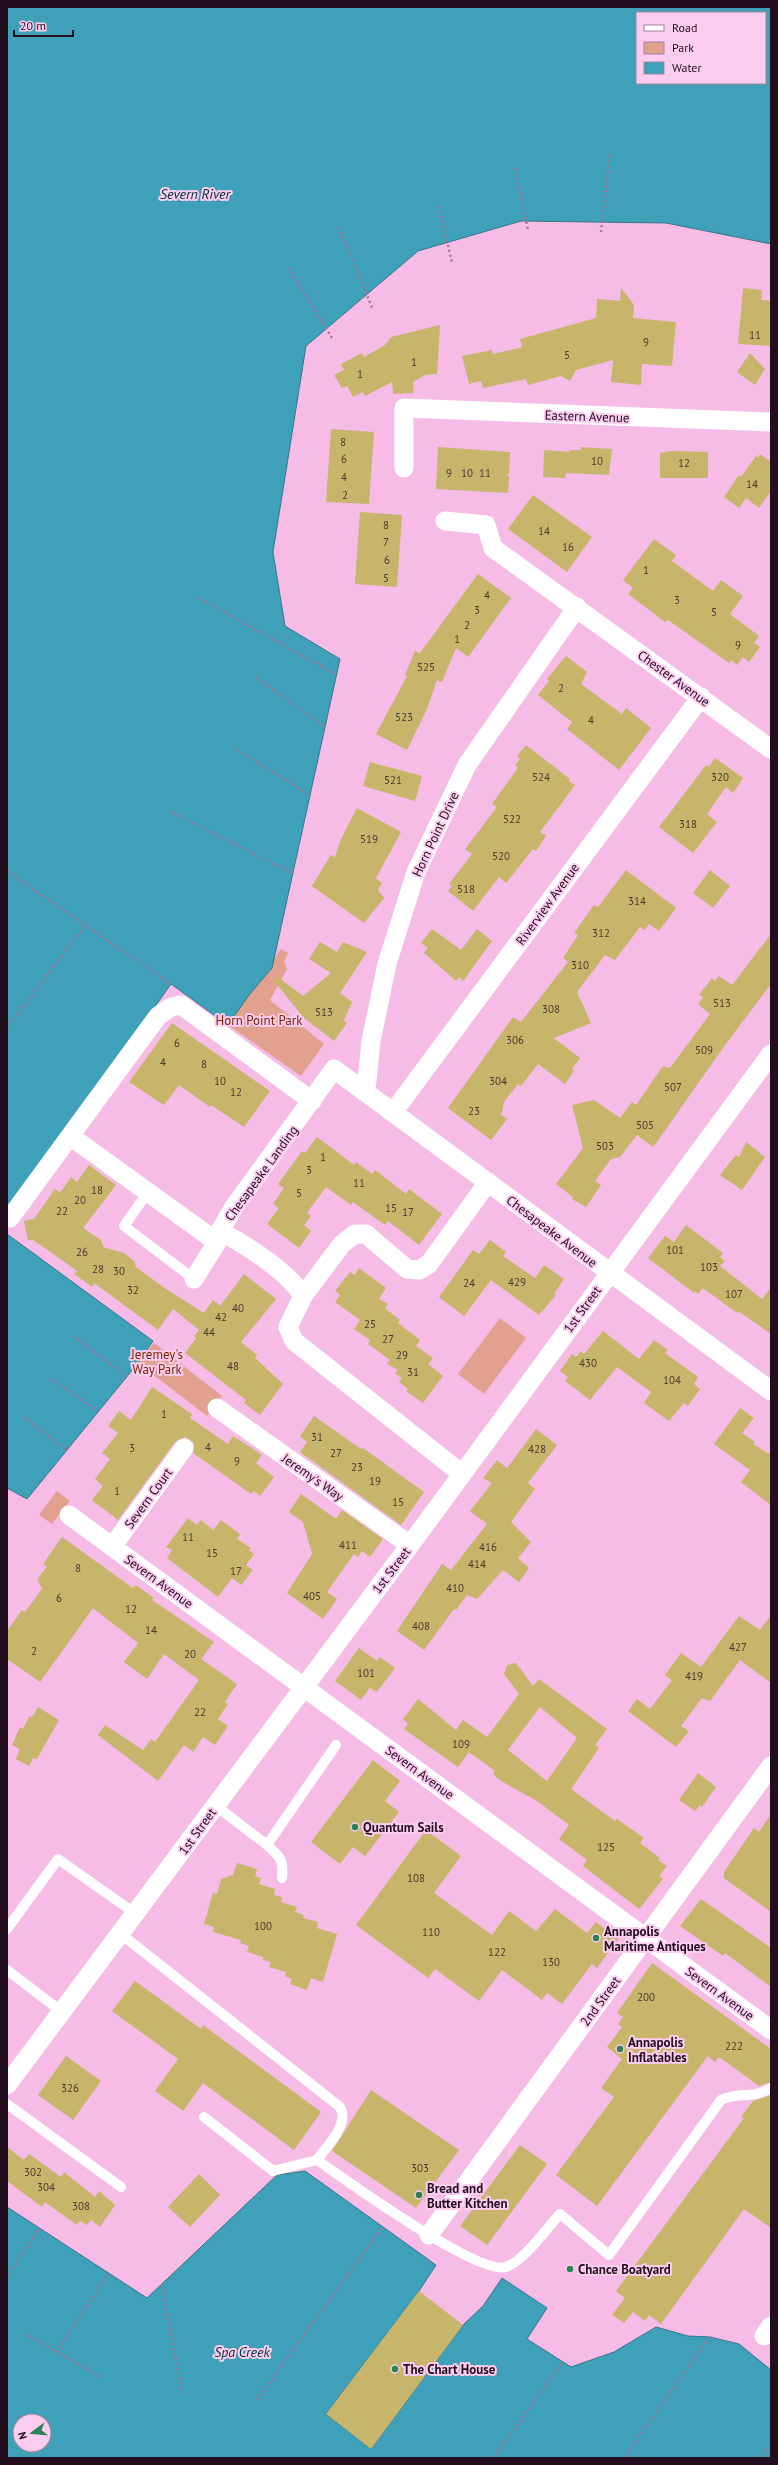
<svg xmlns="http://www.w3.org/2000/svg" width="778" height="2465" viewBox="0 0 778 2465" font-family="'PT Sans',sans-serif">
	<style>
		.green { fill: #e2a18f }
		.water { fill: #3ea1b9; stroke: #36758a; fill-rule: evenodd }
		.building { fill: #c6b56a; fill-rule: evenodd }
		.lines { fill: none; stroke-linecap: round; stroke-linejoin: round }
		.path { stroke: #9f7594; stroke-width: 2.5; stroke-dasharray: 2 3; stroke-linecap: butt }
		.service { stroke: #fff; stroke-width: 10 }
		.minor { stroke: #fff; stroke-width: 19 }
		.poi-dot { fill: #2c8155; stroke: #fdcdef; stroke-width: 1.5 }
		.labels { text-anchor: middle; stroke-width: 4; stroke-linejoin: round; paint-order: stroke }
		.number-label { font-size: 11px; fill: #4b3830 }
		.street-label { font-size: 13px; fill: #220e1d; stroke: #fdcdef }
		.park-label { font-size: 13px; fill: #7b2305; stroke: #fdcdef }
		.poi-label { font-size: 13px; font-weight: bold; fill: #220e1d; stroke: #fdcdef; text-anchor: start }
		.water-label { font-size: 14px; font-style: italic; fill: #00303a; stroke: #fdcdef }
	</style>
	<rect width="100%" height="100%" fill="#f6bce6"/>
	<path class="green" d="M281,949L288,953L284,962L287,969L270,1000L324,1044L301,1076L228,1025Z
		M500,1318L526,1338L484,1394L458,1374Z
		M154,1343L222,1396L207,1416L138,1363Z
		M57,1491L70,1501L52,1524L39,1515Z"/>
	<path class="water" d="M7,7H771V244L666,223L521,221L418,251L306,346L273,552L285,626L340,659L272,968L249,995L228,1025L171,984L12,1207L7,1217ZM637,13H765V83H637Z
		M7,1234L153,1341L138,1363L27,1499L7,1488Z
		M305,2171L436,2265L419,2291L326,2414L371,2449L463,2325L483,2306L502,2278L547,2308L527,2339L571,2367L614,2352L656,2327L688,2336L710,2337L739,2344L771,2370V2458H7V2207L147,2298L277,2175ZM20,2421H44V2445H20Z"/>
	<path class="building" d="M621,288L634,305L633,318L676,322L672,366L642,364L641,385L611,382L613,360L576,370L570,381L561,376L528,385L526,379L483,388L481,381L469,384L462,356L492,350L493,354L522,347L520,339L596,318L597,299L620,301Z
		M743,288L762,290L761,300L771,301V346L738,344Z
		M440,325L437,374L425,375L413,382L414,393L393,394L392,382L365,396L363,392L353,397L347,386L342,388L334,375L344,370L341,364L362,353L364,357L385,345L391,337Z
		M750,353L765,369L755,385L737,372Z
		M331,429L374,432L369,504L326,502Z
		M438,447L510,452L509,474H506L509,477L508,493L436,489Z
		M581,447L612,449L609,475L566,473L565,478L543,477L544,450L569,452V450H581Z
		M671,451L708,452V478H660V453Z
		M760,454L771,462V491L759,508L746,498L739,508L724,497L739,475L741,477L756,456L758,458Z
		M533,495L592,537L567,572L508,529Z
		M360,512L402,515L397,587L355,584Z
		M654,539L676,555L672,561L713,591L721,580L743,596L730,614L759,636L754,643L760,647L749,662L743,657L737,665L731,660L729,663L668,620L665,622L628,594L633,588L623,580Z
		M478,574L511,598L468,657L456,648L442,682L437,680L427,709L407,750L376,734L407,676L405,675L415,651L420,653Z
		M566,656L587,672L581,684L622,714L626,708L651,728L619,770L567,729L572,722L538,695L549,681L547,679Z
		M526,745L570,779L569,781L575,785L540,832L546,836L536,851L533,849L506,883L499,877L473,911L448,891L452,886L449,884L472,854L465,849L497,807L492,804L518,768L515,765L520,759L517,756Z
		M715,758L743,778L733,793L726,787L707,814L717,822L693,853L659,827L706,765L709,767Z
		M370,762L422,776L415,801L363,786Z
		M357,808L401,832L376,878L382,883L378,890L384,898L364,923L312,886L331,855L335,857L341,839Z
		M626,870L676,908L659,931L649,924L645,930L640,927L615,960L605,955L577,992L591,1023L554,1038L580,1058L572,1069L574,1071L565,1084L538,1064L521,1086L518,1084L504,1102L501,1115L507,1119L491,1140L448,1108L513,1017L521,1022L568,962L563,958L578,935L574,933L594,905L598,907Z
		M710,870L730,886L713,908L693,893Z
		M432,929L461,950L477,929L492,941L463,981L459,977L456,981L424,953L428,948L421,943Z
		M771,934V984L725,1045L659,1139L653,1147L637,1135L620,1157L611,1159L595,1181L601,1185L586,1207L572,1199L573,1197L556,1184L583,1148L572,1105L594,1100L620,1118L632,1102L636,1105L663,1066L670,1068L710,1014L698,1004L703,997L699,995L712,978L715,981L719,976L732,985Z
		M320,942L337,952L343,942L367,952L340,993L352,1002L344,1020L347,1023L334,1041L304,1018L274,981L278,977L303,996L331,973L309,959Z
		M172,1023L270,1091L244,1127L211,1105L210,1107L179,1085L164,1105L129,1082Z
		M317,1137L354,1165L356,1162L372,1174L375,1170L406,1194L409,1189L442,1214L419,1245L388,1221L385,1225L353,1202L351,1205L326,1187L307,1213L311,1216L304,1225L311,1231L299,1248L267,1224L279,1208L273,1204L284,1188L278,1184L302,1151L305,1153Z
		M746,1142L765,1157L742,1190L720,1175L736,1155L739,1157Z
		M89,1165L116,1185L83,1228L101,1240L103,1247L124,1253L134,1261L136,1267L163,1287L204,1313L213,1300L220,1306L244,1274L276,1299L241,1342L257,1355L255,1358L283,1384L260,1415L244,1403L246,1400L185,1353L196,1338L194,1336L199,1330L173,1309L158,1330L94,1283L92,1287L74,1274L77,1271L52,1253L33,1240H28L24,1221L34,1219L55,1189L60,1193L71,1177L77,1182Z
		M686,1225L723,1253L720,1257L725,1261L720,1266L762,1299L771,1287V1334L738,1311L737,1313L703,1288L698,1294L695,1291L694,1293L648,1258L665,1236L674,1242Z
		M490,1240L506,1252L503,1256L535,1278L544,1265L564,1279L554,1294L556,1295L539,1315L491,1280L464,1316L439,1297L473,1250L479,1254Z
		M359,1268L386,1288L379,1299L388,1304L385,1308L400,1320L398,1323L420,1340L416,1346L433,1358L428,1364L443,1376L423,1403L406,1391L408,1389L399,1382L402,1378L395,1373L398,1370L387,1364L390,1360L368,1344L370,1340L354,1329L360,1320L335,1302L340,1295L335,1291L350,1272L355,1275Z
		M603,1331L639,1359L654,1340L668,1350L665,1353L698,1377L694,1384L700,1389L688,1406L684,1403L669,1421L644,1403L651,1392L617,1367L590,1400L565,1381L568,1377L560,1371L572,1354L576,1357L581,1351L584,1354Z
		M152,1387L192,1414L190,1418L228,1444L233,1436L262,1455L256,1463L274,1477L260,1496L254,1491L251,1494L193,1453L194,1443L185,1437L175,1442L118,1520L92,1500L103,1486L95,1479L110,1459L102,1453L118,1433L108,1426L119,1411L131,1420Z
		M740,1408L754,1418L742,1433L755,1442L753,1444L771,1455V1505L741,1482L750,1470L714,1444Z
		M314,1416L361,1449L363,1448L424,1492L401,1525L300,1452L307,1442L300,1436Z
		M536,1429L557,1445L528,1483L535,1489L511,1522L531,1542L518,1558L529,1568L519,1582L503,1570L477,1599L467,1595L456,1610L454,1609L424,1650L397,1631L442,1564L451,1570L487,1524L470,1511L492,1483L483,1478L497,1460L507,1468Z
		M301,1494L336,1519L342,1510L383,1539L370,1557L362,1551L358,1557L354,1554L327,1592L337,1599L323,1619L287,1593L312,1554L303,1522L289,1512Z
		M188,1518L197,1525L201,1520L213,1530L221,1520L240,1534L237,1539L251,1548L249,1550L254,1554L246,1565L253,1570L241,1585L232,1578L218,1597L167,1558L172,1550L166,1547Z
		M62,1537L133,1588L136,1585L154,1598L152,1600L214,1642L201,1659L237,1684L225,1702L228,1704L218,1719L228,1726L215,1745L203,1737L193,1752L184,1745L158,1781L98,1735L105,1725L143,1750L151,1739L155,1742L199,1680L164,1654L147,1679L124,1662L138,1643L93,1608L40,1682L7,1659V1631L22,1610L25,1612L42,1589L37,1579L47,1567L43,1564Z
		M771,1615V1683L740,1660L710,1701L702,1698L681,1726L689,1731L676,1747L628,1711L637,1699L650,1709L672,1680L665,1675L681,1653L701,1667L739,1616L760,1630Z
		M359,1648L377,1661L380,1657L395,1668L377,1692L370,1688L361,1700L335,1681Z
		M516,1663L533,1686L539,1679L607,1729L595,1745L599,1748L571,1789L615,1821L617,1819L644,1838L640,1843L660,1858L658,1860L667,1866L659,1876L663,1879L639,1909L583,1866L587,1860L559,1839L569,1825L537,1801L501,1781L493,1774L495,1771L469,1752L458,1767L404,1729L408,1724L403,1719L418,1699L456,1730L463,1720L487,1737L519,1694L504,1674L507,1665ZM540,1707L577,1738L547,1781L508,1750Z
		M38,1707L59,1720L37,1759L33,1758L29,1766L16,1759L20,1749L12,1745L20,1727L23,1729L29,1717L33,1716Z
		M373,1760L400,1781L385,1801L399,1812L365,1856L353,1847L340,1864L311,1842Z
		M698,1773L716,1787L702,1807L700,1805L695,1811L679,1800Z
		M771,1814V1912L724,1878V1872L754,1828L759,1832Z
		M426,1830L461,1856L434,1893L492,1935L509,1911L536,1931L555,1909L587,1933L596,1922L618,1939L597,1968L592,1964L562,2004L547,1993L542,2000L502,1970L479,2001L435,1969L428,1978L356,1925Z
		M237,1863L257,1869L255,1876L261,1878L259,1884L275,1889L274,1895L282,1897L281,1902L297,1907L295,1912L304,1915L303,1918L318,1922L317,1928L337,1934L323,1982L311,1978L307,1990L290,1984L292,1979L285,1976L286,1972L269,1967L271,1962L263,1960V1957L247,1952L249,1946L240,1943L241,1940L213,1932L214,1927L204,1924L213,1893L217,1894L221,1879L233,1875Z
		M701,1899L771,1948V1987L725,1953L723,1956L680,1926Z
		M652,1963L771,2049V2082L759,2086L719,2057L715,2062L708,2056L597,2206L556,2175L614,2097L601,2088L622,2059L607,2047L622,2027L618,2024L623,2017L617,2013Z
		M135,1981L201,2029L203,2025L321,2112L294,2150L203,2083L183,2111L155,2091L178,2059L112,2011Z
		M66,2056L101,2081L73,2120L38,2095Z
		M371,2090L459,2150L416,2208L332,2151Z
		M771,2095V2228L744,2209L661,2324L649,2315L645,2321L633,2312L624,2323L612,2315L625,2298L616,2291L744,2118L741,2117L753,2101Z
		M520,2145L547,2164L487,2245L460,2226Z
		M7,2147L24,2160L29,2154L61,2177L64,2172L95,2197L99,2191L115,2205L100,2227L91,2220L87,2225L80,2221L77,2225L45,2202L42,2207L7,2181Z
		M199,2174L220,2195L190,2227L168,2207Z
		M419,2291L463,2325L371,2449L326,2414Z"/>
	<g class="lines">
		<path class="path" d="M515,168L528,230
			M439,206L452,263
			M339,227L373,310
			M601,232L610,152
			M289,268L332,338
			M197,597L337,675
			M256,677L325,727
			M234,748L310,795
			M169,811L292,873
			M7,871L171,984
			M7,1028L85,926
			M74,1336L126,1376
			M52,1379L97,1411
			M24,1417L66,1450
			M7,2277L40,2229
			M162,2284L182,2393
			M25,2334L103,2378
			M57,2352L109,2273
			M257,2400L382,2228
			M493,2458L563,2362
			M624,2458L710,2337
			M760,2458L771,2444"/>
		<path class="service" d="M148,1192L124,1226L194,1279
			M216,1806L267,1845L336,1745
			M267,1845C280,1857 284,1859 282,1878
			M7,1929L58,1859L136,1914
			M121,1934L340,2107C350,2124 327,2146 317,2160
			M7,1970L62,2012
			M7,2104L121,2187
			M204,2117L273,2171L317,2160C346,2180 478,2276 506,2267C524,2261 546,2229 560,2214L609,2255L721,2100C739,2091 751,2100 771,2088"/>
		<path class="minor" d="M404,468V408L771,422
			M445,521L486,525L493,548L771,749
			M366,1091L371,1041L387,964L416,872L467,765L577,607
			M394,1111L701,697
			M70,1136L217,1242
			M10,1218L158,1016L171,1007L181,1005L312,1101
			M220,1231C247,1246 287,1270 303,1296L288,1327L294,1341L462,1474
			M194,1279L217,1242L220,1231L234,1207L334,1069L771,1391
			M303,1296L342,1244L355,1234H366L407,1269L419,1270L429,1264L488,1182
			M217,1408L410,1545
			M69,1515L771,2030
			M112,1547L184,1448
			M7,2085L410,1545L771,1054
			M429,2235L771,1766
			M764,2336L771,2326"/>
	</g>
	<g class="poi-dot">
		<circle cx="355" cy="1827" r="4"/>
		<circle cx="596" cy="1938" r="4"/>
		<circle cx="620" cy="2049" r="4"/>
		<circle cx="419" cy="2195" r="4"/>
		<circle cx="570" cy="2269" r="4"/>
		<circle cx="395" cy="2369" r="4"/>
	</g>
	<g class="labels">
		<g class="number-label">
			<text x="755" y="339">11</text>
			<text x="646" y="346">9</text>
			<text x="567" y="359">5</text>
			<text x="414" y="366">1</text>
			<text x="360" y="378">1</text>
			<text x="343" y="446">8</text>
			<text x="344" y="463">6</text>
			<text x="597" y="465">10</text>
			<text x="684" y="467">12</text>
			<text x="449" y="477">9</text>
			<text x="467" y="477">10</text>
			<text x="485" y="477">11</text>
			<text x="344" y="481">4</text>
			<text x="752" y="488">14</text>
			<text x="345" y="499">2</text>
			<text x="386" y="529">8</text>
			<text x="544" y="535">14</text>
			<text x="386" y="546">7</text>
			<text x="568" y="551">16</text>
			<text x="387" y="564">6</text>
			<text x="646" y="574">1</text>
			<text x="386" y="582">5</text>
			<text x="487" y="599">4</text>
			<text x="677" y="604">3</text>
			<text x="477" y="614">3</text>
			<text x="714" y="616">5</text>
			<text x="467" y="629">2</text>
			<text x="457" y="643">1</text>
			<text x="738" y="649">9</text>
			<text x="426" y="671">525</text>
			<text x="561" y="692">2</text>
			<text x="404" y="721">523</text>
			<text x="591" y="724">4</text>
			<text x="541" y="781">524</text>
			<text x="720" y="781">320</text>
			<text x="393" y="784">521</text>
			<text x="512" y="823">522</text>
			<text x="688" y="828">318</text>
			<text x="369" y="843">519</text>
			<text x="501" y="860">520</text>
			<text x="466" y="893">518</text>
			<text x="637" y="905">314</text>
			<text x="601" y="937">312</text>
			<text x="580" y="969">310</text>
			<text x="722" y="1007">513</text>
			<text x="551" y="1013">308</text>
			<text x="324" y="1016">513</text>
			<text x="515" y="1044">306</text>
			<text x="177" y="1047">6</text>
			<text x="704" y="1054">509</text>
			<text x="163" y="1066">4</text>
			<text x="204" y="1068">8</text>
			<text x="220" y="1085">10</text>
			<text x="498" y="1085">304</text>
			<text x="673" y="1091">507</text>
			<text x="236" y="1096">12</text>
			<text x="474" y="1115">23</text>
			<text x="645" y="1129">505</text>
			<text x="605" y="1150">503</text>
			<text x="323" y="1161">1</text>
			<text x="309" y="1174">3</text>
			<text x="359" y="1187">11</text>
			<text x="97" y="1194">18</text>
			<text x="299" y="1197">5</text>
			<text x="80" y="1204">20</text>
			<text x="391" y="1212">15</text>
			<text x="62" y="1215">22</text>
			<text x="408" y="1216">17</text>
			<text x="675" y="1254">101</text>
			<text x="82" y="1256">26</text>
			<text x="709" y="1271">103</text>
			<text x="98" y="1273">28</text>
			<text x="119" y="1275">30</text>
			<text x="517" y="1286">429</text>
			<text x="469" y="1287">24</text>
			<text x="133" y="1294">32</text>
			<text x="734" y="1298">107</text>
			<text x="238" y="1312">40</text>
			<text x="221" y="1321">42</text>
			<text x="370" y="1328">25</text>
			<text x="209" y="1336">44</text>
			<text x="388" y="1343">27</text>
			<text x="402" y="1359">29</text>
			<text x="588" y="1367">430</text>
			<text x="233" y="1370">48</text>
			<text x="413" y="1376">31</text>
			<text x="672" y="1384">104</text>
			<text x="164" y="1418">1</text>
			<text x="317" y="1441">31</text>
			<text x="208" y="1451">4</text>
			<text x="132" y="1452">3</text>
			<text x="537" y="1453">428</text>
			<text x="336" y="1457">27</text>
			<text x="237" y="1465">9</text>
			<text x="357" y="1471">23</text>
			<text x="375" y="1485">19</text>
			<text x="117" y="1495">1</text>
			<text x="398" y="1506">15</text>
			<text x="188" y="1541">11</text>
			<text x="348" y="1549">411</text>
			<text x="488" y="1551">416</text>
			<text x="212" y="1557">15</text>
			<text x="477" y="1568">414</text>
			<text x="78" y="1572">8</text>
			<text x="236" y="1575">17</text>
			<text x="455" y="1592">410</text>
			<text x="312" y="1600">405</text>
			<text x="59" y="1602">6</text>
			<text x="131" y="1613">12</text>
			<text x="421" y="1630">408</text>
			<text x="151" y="1634">14</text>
			<text x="738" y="1651">427</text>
			<text x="34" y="1655">2</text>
			<text x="190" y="1658">20</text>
			<text x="366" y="1677">101</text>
			<text x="694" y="1680">419</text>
			<text x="200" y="1716">22</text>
			<text x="461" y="1748">109</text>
			<text x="606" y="1851">125</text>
			<text x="416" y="1882">108</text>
			<text x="263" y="1930">100</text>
			<text x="431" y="1936">110</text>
			<text x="497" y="1956">122</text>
			<text x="551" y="1966">130</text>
			<text x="646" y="2001">200</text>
			<text x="734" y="2050">222</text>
			<text x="70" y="2092">326</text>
			<text x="420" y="2172">303</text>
			<text x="33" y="2176">302</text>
			<text x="46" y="2191">304</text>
			<text x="81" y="2210">308</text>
		</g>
		<g class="street-label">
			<text transform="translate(587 416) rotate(2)" y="5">Eastern Avenue</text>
			<text transform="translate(674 678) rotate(36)" y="5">Chester Avenue</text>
			<text transform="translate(435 834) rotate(-65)" y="5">Horn Point Drive</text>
			<text transform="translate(547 904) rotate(-54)" y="5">Riverview Avenue</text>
			<text transform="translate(261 1173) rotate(-54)" y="5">Chesapeake Landing</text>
			<text transform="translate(552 1231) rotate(37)" y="5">Chesapeake Avenue</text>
			<text transform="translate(582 1309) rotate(-54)" y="5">1st Street</text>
			<text transform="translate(313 1477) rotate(35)" y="5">Jeremy's Way</text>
			<text transform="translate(148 1498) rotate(-54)" y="5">Severn Court</text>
			<text transform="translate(391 1570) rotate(-53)" y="5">1st Street</text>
			<text transform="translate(159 1581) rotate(36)" y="5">Severn Avenue</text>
			<text transform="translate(420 1772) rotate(36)" y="5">Severn Avenue</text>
			<text transform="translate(197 1831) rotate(-54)" y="5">1st Street</text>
			<text transform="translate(720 1993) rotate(36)" y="5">Severn Avenue</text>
			<text transform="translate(600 2001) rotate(-54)" y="5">2nd Street</text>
		</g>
		<g class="park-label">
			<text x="259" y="1025">Horn Point Park</text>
			<text x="157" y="1359">Jeremey's<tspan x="157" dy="15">Way Park</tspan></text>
		</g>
		<g class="poi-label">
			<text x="363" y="1832">Quantum Sails</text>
			<text x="604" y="1936">Annapolis<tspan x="604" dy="15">Maritime Antiques</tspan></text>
			<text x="628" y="2047">Annapolis<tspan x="628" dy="15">Inflatables</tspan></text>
			<text x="427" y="2193">Bread and<tspan x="427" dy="15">Butter Kitchen</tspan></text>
			<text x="578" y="2274">Chance Boatyard</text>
			<text x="403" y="2374">The Chart House</text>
		</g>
		<g class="water-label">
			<text x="195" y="199">Severn River</text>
			<text x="242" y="2357">Spa Creek</text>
		</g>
	</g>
	<rect width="778" height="2465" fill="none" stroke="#220e1d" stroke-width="16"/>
	<rect x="636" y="12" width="130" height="72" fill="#fdcdef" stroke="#a5819b"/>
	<rect x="644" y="25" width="20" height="6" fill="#ffffff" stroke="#a5819b"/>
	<text x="672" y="32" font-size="12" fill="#220e1d">Road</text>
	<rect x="644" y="42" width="20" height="12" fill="#e2a18f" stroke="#a5819b"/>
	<text x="672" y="52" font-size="12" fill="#220e1d">Park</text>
	<rect x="644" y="62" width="20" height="12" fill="#3ea1b9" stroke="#a5819b"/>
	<text x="672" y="72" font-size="12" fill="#220e1d">Water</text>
	<g transform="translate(32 2433) rotate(254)"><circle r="19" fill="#fdcdef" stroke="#a5819b"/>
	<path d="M0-3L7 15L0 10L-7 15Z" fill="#2c8155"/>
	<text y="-6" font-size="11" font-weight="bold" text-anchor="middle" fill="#220e1d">N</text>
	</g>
	<path d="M14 30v6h59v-6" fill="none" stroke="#220e1d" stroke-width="2"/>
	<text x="20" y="30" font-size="12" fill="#220e1d" stroke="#fdcdef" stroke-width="3" paint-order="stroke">20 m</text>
</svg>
